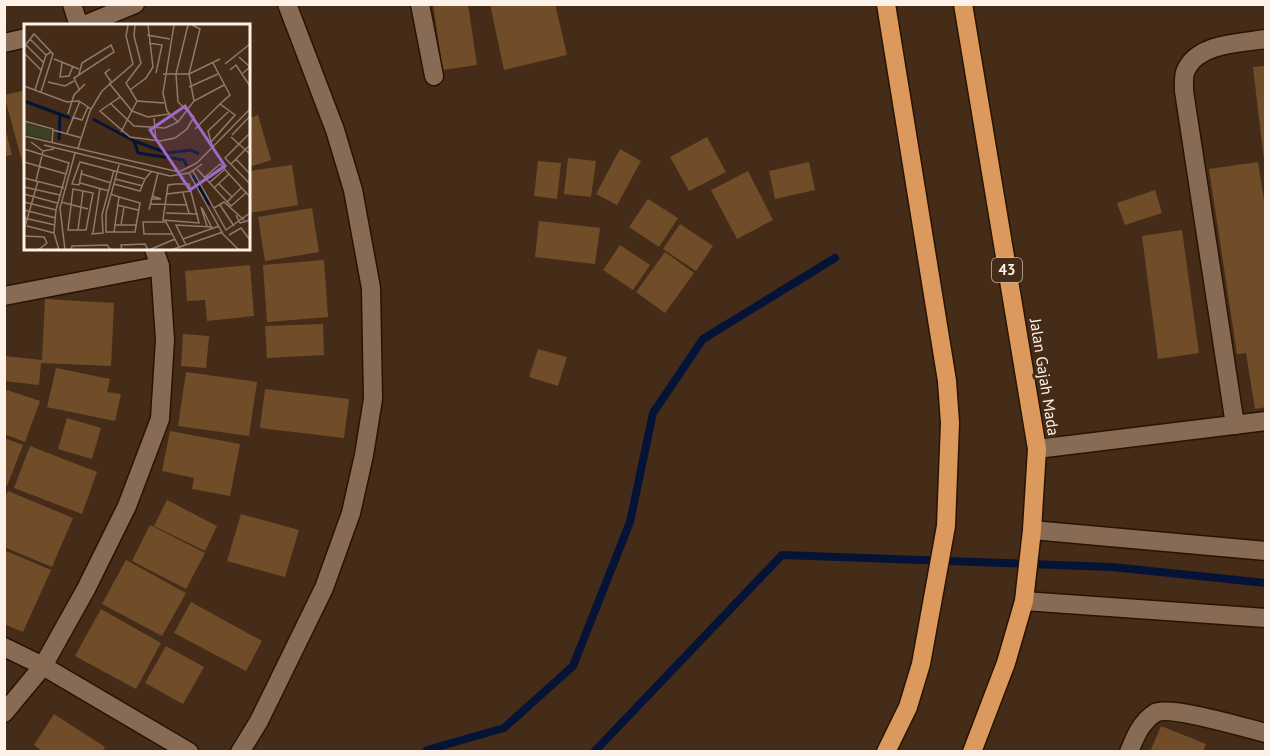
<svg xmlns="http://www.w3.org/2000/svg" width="1270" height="756" viewBox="0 0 1270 756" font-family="'PT Sans',sans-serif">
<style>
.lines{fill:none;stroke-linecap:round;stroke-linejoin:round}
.stream{stroke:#051436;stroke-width:8}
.building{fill:#704d28}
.street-casing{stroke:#2a1301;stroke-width:21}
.highway-casing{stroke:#2a1301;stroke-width:21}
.street{stroke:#876b55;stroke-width:18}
.highway{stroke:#db995e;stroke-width:18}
.labels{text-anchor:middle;stroke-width:6;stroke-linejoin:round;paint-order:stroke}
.shield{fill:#442c18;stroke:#c6b6a9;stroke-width:1.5}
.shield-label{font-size:15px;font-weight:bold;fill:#fef1e7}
.street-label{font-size:16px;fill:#fef1e7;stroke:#442c18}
.inset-river{fill:none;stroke:#051436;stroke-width:3}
.inset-road{fill:none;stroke:#8e7b6b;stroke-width:1.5}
.view{fill:#a267cb;fill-opacity:0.15;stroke:#a267cb;stroke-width:3}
.inset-edge{fill:none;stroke:#fef1e7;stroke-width:3}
</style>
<rect width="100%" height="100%" fill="#442c18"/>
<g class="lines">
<g class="stream">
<polyline points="426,752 427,750 504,728 573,666 630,522 653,413 703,339 835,258"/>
<polyline points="594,752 782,555 1112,567 1266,583"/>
</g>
</g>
<g class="building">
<polygon points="433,4 468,4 477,65 443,70"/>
<polygon points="490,4 555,4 567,55 504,70"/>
<polygon points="1266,66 1266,160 1264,160 1253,67"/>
<polygon points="26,90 26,164 23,165 4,95"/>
<polygon points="258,115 271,160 249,167 249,118"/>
<polygon points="4,123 12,155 4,156"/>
<polygon points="707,137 726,172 689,191 670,157"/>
<polygon points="620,149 641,161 617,205 596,194"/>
<polygon points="568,158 596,161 591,197 564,194"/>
<polygon points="538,161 561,163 557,199 534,196"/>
<polygon points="809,162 815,190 775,199 769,171"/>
<polygon points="1258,162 1266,214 1266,407 1255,409 1246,353 1237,354 1209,169"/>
<polygon points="292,165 298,205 249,213 249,171"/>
<polygon points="748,171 773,220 737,239 711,190"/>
<polygon points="1155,190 1162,213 1125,225 1117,203"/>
<polygon points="648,199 678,218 659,247 629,227"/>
<polygon points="312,208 319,252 265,261 258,217"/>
<polygon points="539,221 600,228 595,264 535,257"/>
<polygon points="680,224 713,246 696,271 663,249"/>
<polygon points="1182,230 1199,353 1158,359 1142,236"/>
<polygon points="620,245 650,265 633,290 603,270"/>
<polygon points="665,252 694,273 665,313 636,292"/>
<polygon points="324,260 328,317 267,322 263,265"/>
<polygon points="250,265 254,316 207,321 205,300 187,301 185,271"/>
<polygon points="45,299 114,303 111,366 41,363 39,385 4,381 4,356 42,360"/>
<polygon points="323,324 324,355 267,358 265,326"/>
<polygon points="183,334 209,336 206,368 181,366"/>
<polygon points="538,349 567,357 558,386 529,377"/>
<polygon points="56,368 110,379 107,392 121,394 115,421 47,407"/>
<polygon points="186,372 257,382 249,436 178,426"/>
<polygon points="4,389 40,401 25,442 4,434"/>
<polygon points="265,389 349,399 344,438 260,428"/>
<polygon points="67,418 101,428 92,459 58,449"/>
<polygon points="170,431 240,444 230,496 192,489 194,478 162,471"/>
<polygon points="4,438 23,445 7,486 4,485"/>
<polygon points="30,446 97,472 82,514 14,488"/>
<polygon points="8,491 73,518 52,567 4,547 4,498"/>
<polygon points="167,500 217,526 205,551 154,526"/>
<polygon points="241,514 299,530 285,577 227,561"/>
<polygon points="150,525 205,553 186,589 132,561"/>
<polygon points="4,550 51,570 23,632 4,624"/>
<polygon points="126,560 186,593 162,636 102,604"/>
<polygon points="191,602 262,641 246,671 174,633"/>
<polygon points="101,609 161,643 136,689 75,656"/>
<polygon points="166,646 204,667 183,704 145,683"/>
<polygon points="54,714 105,747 102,752 43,752 34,745"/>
<polygon points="1161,726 1206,744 1203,752 1150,752"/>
</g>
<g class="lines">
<g class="street-casing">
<g id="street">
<polyline points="72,4 79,26"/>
<polyline points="420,4 434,76"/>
<polyline points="82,26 135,4"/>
<polyline points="4,43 26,38"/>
<polyline points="4,296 160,266"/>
<path d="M 1235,425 L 1184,91 C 1184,84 1183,74 1187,68 C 1200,43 1241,43 1266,39"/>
<polyline points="1037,449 1266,421"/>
<polyline points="1032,530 1266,551"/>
<polyline points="1024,601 1266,618"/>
<polyline points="4,647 43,666 189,752"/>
<polyline points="4,713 43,666 86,589 127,506 160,419 165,340 160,266 154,249"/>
<polyline points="240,752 259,721 324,588 351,513 364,455 373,399 371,288 353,190 335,130 287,4"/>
<path d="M 1129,752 C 1135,737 1141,722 1155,713 C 1169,705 1246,728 1266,733"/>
</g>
</g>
<g class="highway-casing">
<g id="highway">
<polyline points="886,4 947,381 950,423 946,526 921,664 908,707 886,752"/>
<polyline points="963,4 1037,449 1032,530 1024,601 1006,663 972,752"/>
</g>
</g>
<use href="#street" class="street"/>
<use href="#highway" class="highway"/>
</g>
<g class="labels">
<rect class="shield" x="992" y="258" width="30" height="24" rx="4.5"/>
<g class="shield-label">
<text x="1007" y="275">43</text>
</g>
<g class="street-label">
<text transform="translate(1045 377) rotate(81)" y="6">Jalan Gajah Mada</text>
</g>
</g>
<g transform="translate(24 24)">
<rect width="226" height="226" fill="#442c18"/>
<path d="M 0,99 L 27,106 L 26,116 L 0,110 Z" fill="#3b4122"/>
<path class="inset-river" d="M 0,77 L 46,94M 69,95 L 110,117 L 143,129 L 167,126 L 175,130M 35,116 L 36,91M 110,117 L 114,129 L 160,136 L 163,142M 169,151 L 185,181"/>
<path class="inset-road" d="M 111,1 L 110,12 L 117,39 L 102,59 L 113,77 L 140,79M 150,1 L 139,69 L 143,87 L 154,98M 168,1 L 176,5 L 165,50 L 170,77M 123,11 L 146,15M 6,15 L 22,31M 125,19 L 138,21 L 132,49M 2,21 L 20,39M 0,23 L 10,10 L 29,30 L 17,68M 0,29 L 18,47M 215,33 L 226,43 L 219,49M 30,35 L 55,45M 38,39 L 36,53 L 45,52 L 49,42M 189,39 L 206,71 L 196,80 L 211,91 L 187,118 L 189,123M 201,40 L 226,20M 86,45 L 81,49 L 88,59M 206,46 L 212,41 L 226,62M 139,50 L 165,50 L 196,35M 24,58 L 41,62 L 50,57M 85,59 L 108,87 L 124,93 L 145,90M 0,62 L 43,78 L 55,77 L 67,85M 165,63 L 194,50M 55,65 L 50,54 L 90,28 L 87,21 L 58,39 L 55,50M 11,66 L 22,31 L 27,28M 106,66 L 122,54 L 129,43 L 124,1M 96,73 L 76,87 L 106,113 L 136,117 L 151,114 L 163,105 L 170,93 L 154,78 L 152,50 L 164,1M 86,79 L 110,102 L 141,104 L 154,98 L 170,77 L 200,61M 44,90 L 50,71 L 61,60M 48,93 L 58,96 L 64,83M 130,94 L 132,117M 0,97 L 29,105 L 28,119M 171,105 L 196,80M 29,106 L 58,114M 97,108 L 113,77M 43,109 L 56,77M 226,109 L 201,134 L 226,160M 208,111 L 226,92M 0,112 L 155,148 L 173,139 L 226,85M 207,113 L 226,130M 7,118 L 19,127 L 30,125M 187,118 L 184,107 L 204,88M 20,121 L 146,152 L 165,149 L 178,140M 54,124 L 66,87 L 78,67 L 109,40 L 102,12 L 104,1M 0,125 L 45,139 L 32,186 L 30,209 L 35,226M 212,135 L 226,150M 0,138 L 42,150M 207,140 L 226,121M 173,145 L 207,182 L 223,168M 58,146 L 55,161 L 48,160 L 56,138 L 121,155 L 127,148M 169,147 L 202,206 L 226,189M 165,149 L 199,210 L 215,226M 58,150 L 87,159M 0,154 L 40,164M 180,154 L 196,140 L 226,173M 91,155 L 119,162M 12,157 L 19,127M 56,159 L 85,167M 185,159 L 201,145M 90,160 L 116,167 L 121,155M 152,160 L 165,160 L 175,199 L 139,196 L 144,161 ZM 195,160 L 208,173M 0,163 L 36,171M 190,164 L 205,150M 49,165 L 69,169 L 62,206 L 44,206 ZM 159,169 L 165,189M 0,170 L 33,179M 87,170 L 95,173 L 90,208M 143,170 L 167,167M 95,173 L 116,179 L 111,208 L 82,208 L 82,189 L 95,141M 128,175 L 137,175 L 128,172M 0,178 L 32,186M 37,178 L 64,185M 203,178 L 218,163M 126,180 L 163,181M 93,181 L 114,186M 196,181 L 210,202M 177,183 L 183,202M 178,184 L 188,204M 190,184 L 200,178 L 220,196M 0,186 L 32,194M 125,186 L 134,149M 142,189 L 174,190M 212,191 L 216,199 L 226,196M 0,194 L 31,201M 90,201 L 112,201M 97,201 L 100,183M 3,202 L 30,209M 0,206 L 14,157M 54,206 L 59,167M 69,209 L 76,164M 67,210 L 79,209 L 78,191 L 90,146M 148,210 L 120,210 L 119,198 L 142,198 L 155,223M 205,211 L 217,204 L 226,216M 0,212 L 20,213 L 23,219 L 14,226M 159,215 L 195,202M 162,221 L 152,201 L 188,203M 41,226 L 36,184 L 51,129M 47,226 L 48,222 L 83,221 L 87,226M 98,226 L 97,221 L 121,220 L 124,226M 125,226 L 151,215M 147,226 L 199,208"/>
<path class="view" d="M 161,82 L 201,142 L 166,166 L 126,106 Z"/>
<rect width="226" height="226" class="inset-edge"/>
</g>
<rect width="1270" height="756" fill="none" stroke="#fef1e7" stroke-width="12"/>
</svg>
